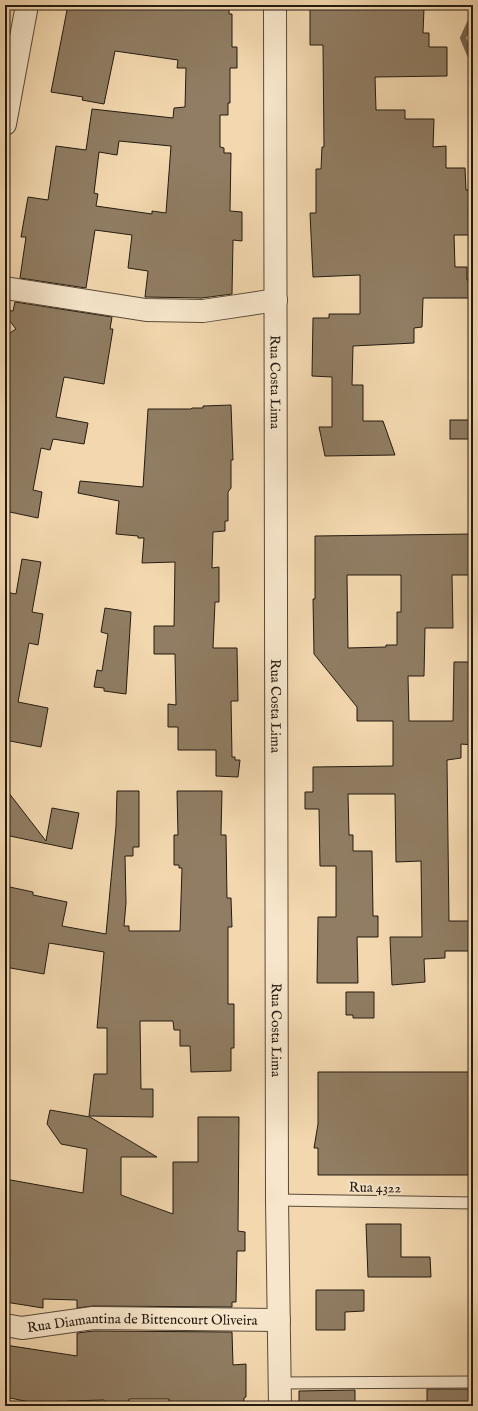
<svg xmlns="http://www.w3.org/2000/svg" width="478" height="1411" viewBox="0 0 478 1411" font-family="'IM FELL English',serif">
<style>
.lines{fill:none;stroke-linecap:round;stroke-linejoin:round}
.stream{stroke:#76664f;stroke-width:6}
.building{fill:#907d63;stroke:#241b11;fill-rule:evenodd}
.service-casing{stroke:#584a38;stroke-width:13}
.minor-casing{stroke:#584a38;stroke-width:24}
.service{stroke:#f7e6cb;stroke-width:11}
.minor{stroke:#f7e6cb;stroke-width:22}
.labels{text-anchor:middle;stroke-width:4;stroke-linejoin:round;paint-order:stroke}
.street-label{font-size:14px;fill:#241b11;stroke:#f7e6cb}
</style>
<rect width="100%" height="100%" fill="#f3d8af"/>
<filter id="stains"><feTurbulence type="fractalNoise" baseFrequency=".005" numOctaves="4"/><feColorMatrix values="0 0 0 0 .2 0 0 0 0 .09 0 0 0 0 .02 0 0 0 .5 -.17"/></filter>
<radialGradient id="worn" r=".72"><stop offset=".6" stop-color="#630" stop-opacity="0"/><stop offset="1" stop-color="#630" stop-opacity=".3"/></radialGradient>
<g class="lines">
<polyline class="stream" points="473,16 463,38 473,62"/>
</g>
<g class="building">
<path d="M 68,5 L 229,5 L 229,14 L 232,14 L 232,47 L 237,47 L 237,68 L 230,68 L 230,103 L 228,103 L 228,115 L 220,115 L 220,147 L 224,148 L 224,153 L 231,153 L 230,211 L 242,212 L 242,241 L 233,240 L 232,294 L 202,298 L 145,297 L 148,271 L 128,268 L 132,235 L 95,230 L 86,288 L 20,278 L 26,237 L 21,237 L 28,197 L 48,200 L 56,146 L 86,150 L 92,109 L 173,118 L 174,108 L 185,107 L 186,68 L 177,68 L 178,60 L 115,51 L 104,104 L 82,100 L 83,97 L 51,92 ZM 119,141 L 171,146 L 166,213 L 152,211 L 152,214 L 96,206 L 98,194 L 94,193 L 99,152 L 117,155 Z"/>
<polygon points="310,5 367,5 367,8 424,8 423,33 429,33 429,47 447,47 447,76 375,77 376,110 405,110 405,119 434,119 433,147 446,146 446,168 465,168 466,190 473,190 473,235 454,235 455,267 467,267 467,280 473,280 473,298 423,298 422,327 414,328 414,343 353,346 352,385 363,385 363,421 383,421 395,455 325,456 319,427 332,427 332,377 312,376 313,318 329,318 329,314 360,314 360,275 313,277 310,213 316,213 316,169 321,169 322,147 324,147 323,45 310,45"/>
<polygon points="15,302 112,317 110,329 113,329 104,384 64,377 56,417 88,423 84,444 53,439 50,450 41,448 33,490 42,492 38,518 5,511 5,336 16,329 5,315 5,310 13,311"/>
<polygon points="231,405 233,460 231,460 231,488 228,492 228,521 225,521 225,531 213,532 212,568 219,567 219,602 215,602 213,648 237,648 238,701 231,701 232,757 235,757 235,760 240,760 238,777 216,776 216,750 178,750 178,727 168,727 168,704 176,705 175,654 154,654 154,626 174,626 175,562 142,563 144,538 138,538 138,536 116,534 119,501 78,493 80,481 143,487 148,409 191,409 192,408 203,408 203,406"/>
<rect x="450" y="420" width="21" height="19"/>
<path d="M 473,534 L 473,575 L 452,575 L 453,628 L 425,628 L 424,676 L 408,676 L 409,721 L 453,721 L 454,662 L 473,662 L 473,745 L 461,744 L 461,758 L 447,760 L 449,921 L 470,921 L 470,951 L 445,951 L 445,958 L 424,959 L 425,982 L 392,985 L 390,937 L 422,937 L 421,861 L 396,862 L 395,794 L 348,794 L 349,835 L 353,835 L 353,851 L 372,851 L 373,916 L 378,916 L 378,937 L 357,937 L 358,983 L 317,983 L 318,917 L 336,917 L 336,866 L 320,866 L 319,809 L 305,809 L 305,792 L 313,792 L 313,767 L 393,766 L 393,721 L 357,721 L 357,707 L 314,654 L 313,599 L 315,599 L 315,536 ZM 347,575 L 401,575 L 401,612 L 397,612 L 397,645 L 386,645 L 386,647 L 348,648 Z"/>
<polygon points="22,559 41,562 32,612 43,614 38,645 29,643 18,702 48,708 41,747 5,740 8,725 5,724 5,592 16,594"/>
<polygon points="105,608 131,612 126,694 104,691 104,688 94,687 97,670 102,671 108,634 101,632"/>
<polygon points="5,788 46,841 52,808 79,813 72,849 5,835"/>
<polygon points="117,791 139,791 139,847 133,847 133,856 125,856 126,903 124,926 129,926 129,931 180,931 182,868 179,868 179,865 174,865 174,835 178,835 177,791 222,791 221,835 226,835 227,898 231,898 232,927 228,927 228,1004 234,1004 234,1048 231,1048 231,1071 191,1072 190,1046 180,1046 180,1030 174,1030 173,1021 140,1021 141,1089 153,1089 153,1117 89,1116 94,1074 107,1074 107,1028 97,1028 104,952 49,943 44,974 5,967 5,886 33,892 33,895 67,902 62,926 106,934 116,826"/>
<polygon points="346,992 374,992 374,1018 353,1018 353,1015 346,1015"/>
<polygon points="318,1072 473,1072 473,1175 318,1175 318,1148 314,1148 318,1124"/>
<polygon points="50,1110 90,1117 157,1157 121,1157 121,1195 173,1214 173,1162 198,1162 198,1117 239,1117 238,1231 245,1232 245,1251 237,1251 236,1302 232,1302 232,1307 93,1306 77,1308 77,1300 43,1299 43,1308 5,1302 5,1179 83,1193 87,1149 61,1144 47,1124"/>
<polygon points="366,1224 401,1224 401,1257 430,1257 431,1277 368,1277"/>
<polygon points="316,1290 364,1290 364,1311 345,1312 345,1330 316,1330"/>
<polygon points="94,1331 232,1332 233,1365 246,1364 246,1397 244,1398 244,1406 169,1406 169,1399 129,1399 129,1406 104,1406 104,1400 67,1401 66,1406 49,1406 5,1397 5,1345 77,1356 77,1333"/>
<rect x="427" y="1389" width="43" height="17"/>
<polygon points="355,1390 355,1406 299,1406 299,1391"/>
</g>
<g class="lines">
<g class="service-casing">
<g id="service">
<polyline points="277,1200 473,1203"/>
<polyline points="280,1383 473,1382"/>
</g>
</g>
<g class="minor-casing">
<g id="minor">
<path id="s1" d="M 275,5 L 277,1200 L 280,1406"/>
<polyline points="5,124 27,5"/>
<polyline points="5,288 146,310 203,311 276,300"/>
<path id="s2" d="M 5,1325 L 22,1328 L 93,1318 L 279,1320"/>
</g>
</g>
<use href="#service" class="service"/>
<use href="#minor" class="minor"/>
</g>
<g class="labels">
<g class="street-label">
<text dy="5" stroke="none"><textPath href="#s1" startOffset="377">Rua Costa Lima</textPath></text>
<text dy="5" stroke="none"><textPath href="#s1" startOffset="701">Rua Costa Lima</textPath></text>
<text dy="5" stroke="none"><textPath href="#s1" startOffset="1025">Rua Costa Lima</textPath></text>
<text transform="translate(375 1187) rotate(1)" y="5">Rua 4322</text>
<text dy="5" stroke="none"><textPath href="#s2" startOffset="138">Rua Diamantina de Bittencourt Oliveira</textPath></text>
</g>
</g>
<rect width="478" height="1411" fill="none" stroke="#f3d8af" stroke-width="20"/>
<rect x="6" y="6" width="466" height="1399" fill="none" stroke="#241b11" stroke-width="2"/>
<rect x="10" y="10" width="458" height="1391" fill="none" stroke="#241b11"/>
<rect width="100%" height="100%" filter="url(#stains)"/>
<rect width="100%" height="100%" fill="url(#worn)"/>
</svg>
